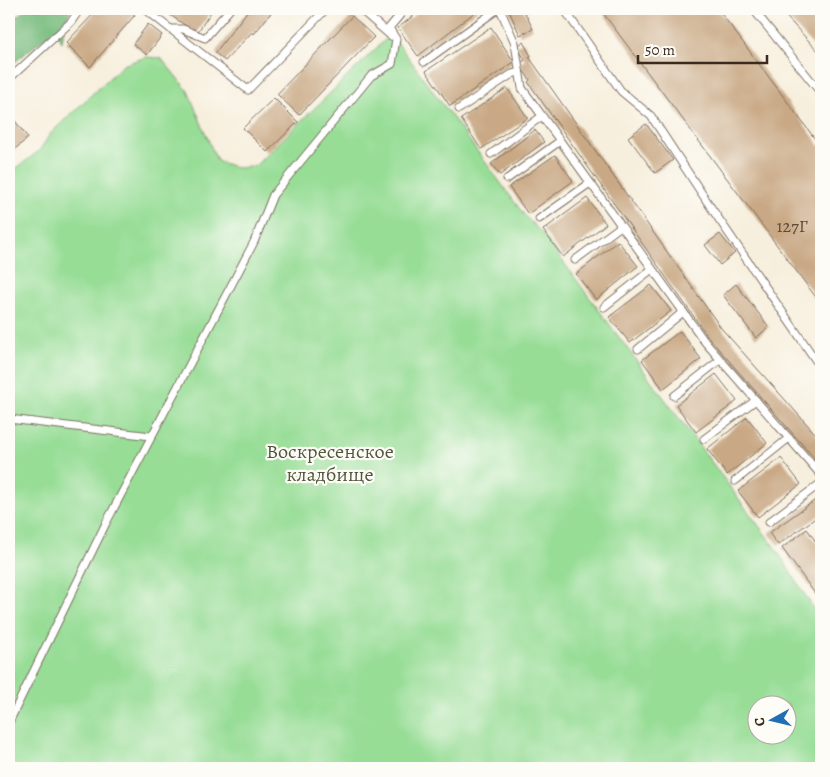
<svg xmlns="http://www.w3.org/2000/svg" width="830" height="777" viewBox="0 0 830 777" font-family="Alegreya,serif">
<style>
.green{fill:#97dd96;stroke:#69845a;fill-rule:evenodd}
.forest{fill:#79bc7f;stroke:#5a734e}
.building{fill:#c9a985}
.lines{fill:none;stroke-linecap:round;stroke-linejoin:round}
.lane-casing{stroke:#7d6f61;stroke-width:9}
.path{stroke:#7d6f61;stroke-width:3;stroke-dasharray:4 4;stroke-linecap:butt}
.lane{stroke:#fff;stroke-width:7}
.labels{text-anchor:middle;stroke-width:4.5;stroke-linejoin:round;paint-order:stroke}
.number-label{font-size:18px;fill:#5e4a38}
.park-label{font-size:20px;fill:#52573c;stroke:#fdfcf7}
</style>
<rect width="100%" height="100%" fill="#fdfcf7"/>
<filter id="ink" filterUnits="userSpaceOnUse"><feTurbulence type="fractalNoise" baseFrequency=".02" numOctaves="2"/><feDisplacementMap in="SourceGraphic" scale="10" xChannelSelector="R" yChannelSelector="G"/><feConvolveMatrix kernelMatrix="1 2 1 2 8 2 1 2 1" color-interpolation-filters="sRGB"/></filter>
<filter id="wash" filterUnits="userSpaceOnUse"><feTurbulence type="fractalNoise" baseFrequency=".0096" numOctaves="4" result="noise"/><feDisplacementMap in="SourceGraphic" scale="20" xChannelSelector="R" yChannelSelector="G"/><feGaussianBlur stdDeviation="1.12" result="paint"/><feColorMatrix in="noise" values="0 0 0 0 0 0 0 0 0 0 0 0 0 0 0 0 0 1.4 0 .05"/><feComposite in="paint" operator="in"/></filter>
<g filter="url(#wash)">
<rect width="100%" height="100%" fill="#f7efdd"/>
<path class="green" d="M 391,34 L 525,216 L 541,232 L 776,549 L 821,620 L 821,768 L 9,768 L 9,174 L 39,151 L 51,133 L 123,65 L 146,57 L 161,58 L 188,91 L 217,161 L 238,168 L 255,166 ZM 758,704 L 788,704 L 788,734 L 758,734 Z"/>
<polygon class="forest" points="27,9 71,9 65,21 62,42 54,30 9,67 9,22"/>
<g id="blocks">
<g class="building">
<polygon points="98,9 128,9 135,15 90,67 66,43"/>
<polygon points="161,9 213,9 197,33"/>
<polygon points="249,9 274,9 254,34 252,32 225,61 215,53"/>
<polygon points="422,9 479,9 418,56 398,28"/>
<polygon points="508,9 523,9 533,29 520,35"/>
<polygon points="600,9 718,9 821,147 821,304"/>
<polygon points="779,9 821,9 821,54"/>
<polygon points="352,16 374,37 299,115 277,94"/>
<polygon points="148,24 162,35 147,55 133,44"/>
<polygon points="491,27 514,62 450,106 426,71"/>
<polygon points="523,42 531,56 529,57 721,328 821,440 821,466 709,338 528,82 530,80 519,64 525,60 517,46"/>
<polygon points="507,88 528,118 481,149 461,119"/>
<polygon points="274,98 298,122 267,152 243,128"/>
<polygon points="9,113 28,138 9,154"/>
<polygon points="646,124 673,160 655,173 628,137"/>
<polygon points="535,130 544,142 500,175 491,164"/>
<polygon points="555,155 573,181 528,214 509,187"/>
<polygon points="587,198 606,224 563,257 543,230"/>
<polygon points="720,234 735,253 720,265 705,245"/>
<polygon points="618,241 638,266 596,300 576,274"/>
<polygon points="736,284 769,327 756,338 723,295"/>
<polygon points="651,285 671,311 630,343 609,317"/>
<polygon points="680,331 701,359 663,389 642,360"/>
<polygon points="716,374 737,401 696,432 676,405"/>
<polygon points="747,417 767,443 727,475 707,449"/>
<polygon points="781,458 801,484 758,517 738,491"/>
<polygon points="821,496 821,514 778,545 769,533"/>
<polygon points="807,529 821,549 821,602 782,548"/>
</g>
</g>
</g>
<g filter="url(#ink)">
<use href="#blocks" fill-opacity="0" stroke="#7d6f61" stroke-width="1"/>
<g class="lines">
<g class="lane-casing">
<g id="lane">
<polyline points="145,9 248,90 326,9"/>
<polyline points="360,9 391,36"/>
<polyline points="500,9 515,43 522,88 705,342 821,475"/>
<polyline points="564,9 621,91 651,116 712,209 821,368"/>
<polyline points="753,9 821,93"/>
<polyline points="171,29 183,29 205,38 230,9"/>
<polyline points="424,62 498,9"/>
<polyline points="9,79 71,22 80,9"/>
<polyline points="459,109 512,74 519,72"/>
<polyline points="491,154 542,116"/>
<polyline points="507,179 560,141"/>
<polyline points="539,219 590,183"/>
<polyline points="575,260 621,226"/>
<polyline points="604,307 652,269"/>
<polyline points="638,349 683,312"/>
<polyline points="674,396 720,360"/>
<polyline points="9,419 151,436"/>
<polyline points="704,439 756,400"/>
<polyline points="735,481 789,438"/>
<polyline points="769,522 821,483"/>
<polyline points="9,722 106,523 254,242 273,195 371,76 392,64 396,39 389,28 405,9"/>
</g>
</g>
<polyline class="path" points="263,768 264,761"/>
<use href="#lane" class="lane"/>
</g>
</g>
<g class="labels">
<g class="number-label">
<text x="792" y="232">127Г</text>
</g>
<g class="park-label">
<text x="330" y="458">Воскресенское<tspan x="330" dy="23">кладбище</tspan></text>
</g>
</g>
<rect width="830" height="777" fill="none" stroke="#fdfcf7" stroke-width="30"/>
<g transform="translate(772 720) rotate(262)"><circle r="24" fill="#fdfcf7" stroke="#afa8a0"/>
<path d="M0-4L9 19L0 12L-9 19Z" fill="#1f6fb2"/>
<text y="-8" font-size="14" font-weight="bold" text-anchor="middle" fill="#3b2a1e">С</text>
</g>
<path d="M638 55v8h129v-8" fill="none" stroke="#3b2a1e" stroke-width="2.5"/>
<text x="645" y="55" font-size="15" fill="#3b2a1e" stroke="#fdfcf7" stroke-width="4" paint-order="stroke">50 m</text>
</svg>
